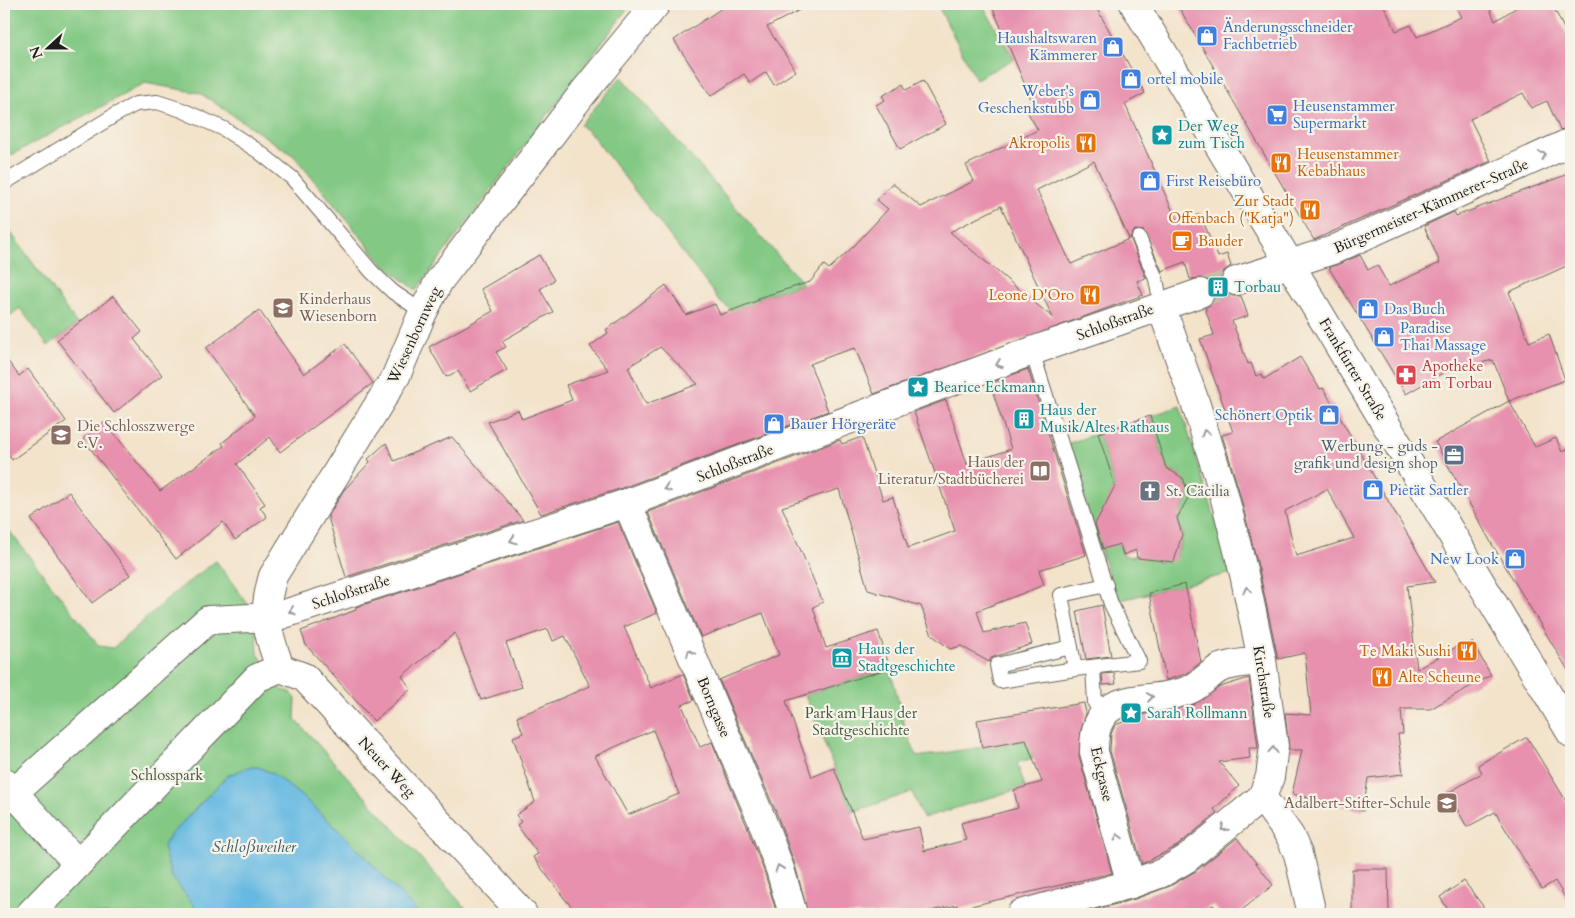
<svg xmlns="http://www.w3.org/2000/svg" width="1575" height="918" viewBox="0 0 1575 918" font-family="Cardo,serif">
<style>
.green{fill:#83c984;stroke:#507250}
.water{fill:#66b9e2;stroke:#416a7f}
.building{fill:#e791ae;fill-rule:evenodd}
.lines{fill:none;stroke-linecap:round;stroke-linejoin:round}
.street-tunnel{stroke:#c8bba8;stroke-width:28;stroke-dasharray:28 14;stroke-linecap:butt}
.lane-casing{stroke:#676259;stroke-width:16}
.street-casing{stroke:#676259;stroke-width:30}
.secondary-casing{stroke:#676259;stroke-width:30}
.lane{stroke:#fff;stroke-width:14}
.street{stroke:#fff;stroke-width:28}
.secondary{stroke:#fff;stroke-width:28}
.oneway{stroke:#999}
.labels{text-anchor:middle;stroke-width:4.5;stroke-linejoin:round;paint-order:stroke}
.shop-label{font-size:15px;fill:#366cbe;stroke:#f7f3e8;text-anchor:start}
.culture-label{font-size:15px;fill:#0d838f;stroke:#f7f3e8;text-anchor:start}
.food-label{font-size:15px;fill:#c56008;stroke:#f7f3e8;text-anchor:end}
.street-label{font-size:15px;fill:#1c1c1c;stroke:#f7f3e8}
.education-label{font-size:15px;fill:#785e54;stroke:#f7f3e8;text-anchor:start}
.health-label{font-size:15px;fill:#be3a42;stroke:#f7f3e8;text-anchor:start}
.service-label{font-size:15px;fill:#4e5e75;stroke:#f7f3e8;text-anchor:end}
.worship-label{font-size:15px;fill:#5b616d;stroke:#f7f3e8;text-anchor:start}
.park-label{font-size:15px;fill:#405940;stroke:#f7f3e8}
.water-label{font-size:16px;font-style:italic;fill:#3a5b6b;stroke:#f7f3e8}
</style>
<rect width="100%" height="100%" fill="#f7f3e8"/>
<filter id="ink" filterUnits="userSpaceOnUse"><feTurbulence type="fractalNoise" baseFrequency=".02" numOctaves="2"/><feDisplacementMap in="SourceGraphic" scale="10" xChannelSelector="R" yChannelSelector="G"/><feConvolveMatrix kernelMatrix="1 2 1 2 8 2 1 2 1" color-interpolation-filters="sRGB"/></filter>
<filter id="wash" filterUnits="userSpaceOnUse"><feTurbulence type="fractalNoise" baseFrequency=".0096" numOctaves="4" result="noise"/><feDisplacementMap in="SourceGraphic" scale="20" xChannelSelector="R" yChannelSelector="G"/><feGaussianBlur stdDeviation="1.12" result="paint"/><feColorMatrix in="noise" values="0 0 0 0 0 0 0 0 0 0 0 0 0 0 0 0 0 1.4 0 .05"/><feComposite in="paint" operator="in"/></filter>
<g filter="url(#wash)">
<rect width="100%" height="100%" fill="#f3e3cb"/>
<g class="green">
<polygon points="4,4 631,4 416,290 383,264 294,156 200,93 145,83 4,159"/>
<polygon points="937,4 982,4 1014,59 976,79"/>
<polygon points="621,77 803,284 758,298 764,315 743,320 719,300 592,135 580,125"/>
<polygon points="4,223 77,324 48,346 20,308 4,320"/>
<polygon points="1180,406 1232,573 1117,601 1067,444 1098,433 1115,486 1106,503 1123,555 1132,557 1141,551 1158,562 1176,556 1183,536 1177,518 1181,517 1180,513 1189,496 1183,478 1166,468 1150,416"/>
<polygon points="4,524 99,646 113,648 179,589 216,561 256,615 258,654 282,690 291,692 296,699 295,719 471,914 4,914"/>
<polygon points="890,668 905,727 917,757 1028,740 1033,758 1017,763 1025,787 923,818 912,792 852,812 805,695"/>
</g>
<polygon class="water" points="248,767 258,767 272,773 310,803 358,849 419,914 201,914 171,876 163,847 171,834 227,776"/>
<g id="blocks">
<g class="building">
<polygon points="728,4 811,4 767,27 796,71 774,85 766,72 750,83 744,74 711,96 674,40"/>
<path d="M 991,4 L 1094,4 L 1145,93 L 1125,104 L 1178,223 L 1200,214 L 1218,257 L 1227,254 L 1231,266 L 1224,271 L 1221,278 L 1221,285 L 1226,293 L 1233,296 L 1241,296 L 1248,316 L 1232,321 L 1248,364 L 1251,363 L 1256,376 L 1262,374 L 1264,379 L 1300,357 L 1320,389 L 1323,388 L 1435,582 L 1407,586 L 1417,669 L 1458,646 L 1459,649 L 1472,642 L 1491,675 L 1430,709 L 1401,709 L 1403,734 L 1398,734 L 1403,774 L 1368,778 L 1363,811 L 1292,794 L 1302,750 L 1289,750 L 1285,713 L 1311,715 L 1305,653 L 1278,659 L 1259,570 L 1238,487 L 1222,435 L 1233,432 L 1200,339 L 1214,335 L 1205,308 L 1212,303 L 1215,295 L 1215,288 L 1211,282 L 1203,278 L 1190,279 L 1185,262 L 1162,271 L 1144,231 L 1135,230 L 1130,237 L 1146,278 L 1137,281 L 1143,295 L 874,394 L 855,348 L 836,354 L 810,364 L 828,411 L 622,488 L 541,514 L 488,422 L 518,410 L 522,419 L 572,400 L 566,385 L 608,370 L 590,346 L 608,333 L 606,330 L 666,285 L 686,315 L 715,304 L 720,315 L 759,300 L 758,298 L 810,282 L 824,265 L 829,269 L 855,245 L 888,209 L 877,200 L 892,183 L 921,207 L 974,181 L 966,165 L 1038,130 L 1025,108 L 1033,104 ZM 1094,161 L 1129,239 L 1071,264 L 1037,190 ZM 1001,206 L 1053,318 L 950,232 ZM 660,347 L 698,384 L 646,404 L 628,367 ZM 1327,489 L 1354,538 L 1296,556 L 1285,511 Z"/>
<polygon points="1177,4 1383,4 1396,31 1411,25 1417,37 1461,17 1455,4 1488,4 1495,21 1522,4 1552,4 1571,43 1571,127 1560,130 1547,101 1531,108 1523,93 1470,119 1491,161 1314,240"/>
<polygon points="923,81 946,124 900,149 876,105 885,100 882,96 903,84 906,90"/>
<polygon points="1571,173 1571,264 1509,292 1529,342 1549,334 1565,380 1509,401 1493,360 1467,366 1455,366 1406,394 1329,268 1360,255 1368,270 1377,265 1389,286 1440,263 1424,226 1454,212 1456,216"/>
<polygon points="539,255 554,280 540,289 553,312 502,341 506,347 496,352 507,370 470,391 458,371 446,377 429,347 493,311 481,289"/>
<polygon points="113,296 142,332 134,339 162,375 114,413 57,340"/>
<polygon points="259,310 304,374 345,344 373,383 280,452 270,437 237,464 265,504 260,507 267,517 235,540 223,522 176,559 83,439 105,422 160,491 224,446 222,443 255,416 206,348"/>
<polygon points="4,356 19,376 28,369 66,421 12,460 4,448"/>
<polygon points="1028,369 1086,555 1039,570 1044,585 977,611 984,633 1025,623 1032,644 991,658 989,662 961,646 950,649 932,635 921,606 868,590 839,489 782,507 823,602 813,607 826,648 878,631 890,668 786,701 812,777 834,768 863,839 919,827 924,851 966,840 961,823 1018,808 1014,790 1042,782 1026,740 982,748 977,720 1084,703 1086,714 1081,729 1079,756 1112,873 958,909 957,905 917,914 808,914 795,865 776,812 719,680 779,655 763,613 701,637 648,512 840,440 842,444 862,437 883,500 893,497 908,548 955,531 914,412 946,400 967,464 1011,449 990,383"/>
<polygon points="1509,401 1535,447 1556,438 1562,452 1571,448 1571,675 1493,546 1435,442"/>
<polygon points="1150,416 1166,468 1183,478 1189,496 1177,518 1182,534 1174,562 1137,558 1136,550 1123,555 1120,544 1103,549 1095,524 1115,486 1098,433"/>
<polygon points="452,437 523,520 346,577 328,517 343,491 370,462 368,459 386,443 394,461"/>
<polygon points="69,492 130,575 92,603 31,519"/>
<path d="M 618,522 L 657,613 L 624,627 L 651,688 L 683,674 L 694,700 L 682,705 L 700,747 L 712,742 L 746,824 L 765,874 L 777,914 L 578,914 L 564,898 L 533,857 L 538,854 L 517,825 L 521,822 L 516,815 L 535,802 L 513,737 L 523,733 L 517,717 L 590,686 L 565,636 L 553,641 L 548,629 L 506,643 L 522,687 L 481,700 L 455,633 L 402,676 L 411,689 L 374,721 L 306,645 L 301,631 L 356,610 L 356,607 ZM 653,730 L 679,794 L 628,815 L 595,756 Z"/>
<polygon points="1185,584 1201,662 1186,674 1166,680 1149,593"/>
<polygon points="1102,605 1111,656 1086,659 1077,611"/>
<polygon points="1114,673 1116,684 1103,685 1102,674"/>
<polygon points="1249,678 1258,748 1249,748 1250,758 1219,762 1239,786 1214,809 1217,813 1177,846 1142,864 1110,751 1111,734 1115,725 1145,714 1193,705 1220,687"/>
<polygon points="1527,737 1571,809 1571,907 1555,881 1542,889 1495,812 1467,827 1448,793 1482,773 1478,765"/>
<polygon points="1237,838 1273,885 1237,914 1221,914 1213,905 1196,914 1079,914 1135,899 1170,886 1196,871"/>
<polygon points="1352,869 1388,869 1389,914 1352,914"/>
<polygon points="1464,881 1489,914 1451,914 1440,897"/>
</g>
</g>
</g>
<g filter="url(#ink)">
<use href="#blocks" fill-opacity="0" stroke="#676259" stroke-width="1"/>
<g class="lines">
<polyline class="street-tunnel" points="1200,293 1236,281"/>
<g class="lane-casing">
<g id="lane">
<polyline points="4,183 115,115 136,104 157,102 182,110 224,129 258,151 292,178 372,272 393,292 423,312"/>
<polyline points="1139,238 1156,279 1161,306"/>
<polyline points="1032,351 1111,604 1139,661 1075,669"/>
<polyline points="1071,647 997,665 1000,681 1075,669 1061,595 1106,585"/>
<polyline points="1093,667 1095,703 1103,716"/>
</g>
</g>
<g class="street-casing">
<g id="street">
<polyline points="1236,281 1333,250 1571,142"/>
<polyline points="627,503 761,818 780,869 793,914"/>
<path d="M 280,668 C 267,629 261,617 273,576 L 396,376 L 423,312 L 439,281 L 583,93 L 656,4"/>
<polyline points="280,668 304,677 523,914"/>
<polyline points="4,782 78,864"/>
<polyline points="1262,797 1290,836 1298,854 1312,914"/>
<polyline points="4,801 208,620 275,617 627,503 1032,351 1200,293"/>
<path d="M 1131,884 L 1094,752 C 1093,684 1146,707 1189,690 C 1201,685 1209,674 1220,668 C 1232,663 1249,663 1262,660"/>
<polyline points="30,914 257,678 280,668"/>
<polyline points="1021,914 1131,884 1162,873 1186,859 1262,797 1270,777 1274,746 1262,660 1244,574 1223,491 1195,402 1161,306"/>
</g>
</g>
<g class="secondary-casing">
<polyline id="secondary" points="1134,4 1571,733"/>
</g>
<use href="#lane" class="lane"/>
<use href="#street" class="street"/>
<use href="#secondary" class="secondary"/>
</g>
<defs><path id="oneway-chevron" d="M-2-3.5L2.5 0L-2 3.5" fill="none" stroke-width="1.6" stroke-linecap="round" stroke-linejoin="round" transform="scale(1.25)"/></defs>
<g class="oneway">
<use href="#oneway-chevron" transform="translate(1543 155) rotate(-24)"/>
<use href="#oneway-chevron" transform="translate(999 364) rotate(160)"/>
<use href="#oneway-chevron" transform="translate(1205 433) rotate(-107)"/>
<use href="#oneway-chevron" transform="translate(667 488) rotate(159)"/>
<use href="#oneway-chevron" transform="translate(513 540) rotate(162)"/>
<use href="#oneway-chevron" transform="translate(1247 590) rotate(-102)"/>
<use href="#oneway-chevron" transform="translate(292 611) rotate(162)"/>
<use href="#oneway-chevron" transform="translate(690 653) rotate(-113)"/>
<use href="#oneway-chevron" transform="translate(1150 697) rotate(-8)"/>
<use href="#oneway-chevron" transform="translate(1273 750) rotate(-86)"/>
<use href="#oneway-chevron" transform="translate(1224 828) rotate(141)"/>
<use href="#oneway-chevron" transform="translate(1118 837) rotate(-106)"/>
<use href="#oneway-chevron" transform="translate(779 868) rotate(-109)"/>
</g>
</g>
<defs>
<g id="shop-square" transform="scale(1.125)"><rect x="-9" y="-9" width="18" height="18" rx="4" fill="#3f7fe0" stroke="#f7f3e8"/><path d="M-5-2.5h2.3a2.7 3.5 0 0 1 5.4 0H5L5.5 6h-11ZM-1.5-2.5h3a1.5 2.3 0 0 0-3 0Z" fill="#fff"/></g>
<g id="supermarket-square" transform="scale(1.125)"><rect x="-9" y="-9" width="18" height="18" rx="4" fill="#3f7fe0" stroke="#f7f3e8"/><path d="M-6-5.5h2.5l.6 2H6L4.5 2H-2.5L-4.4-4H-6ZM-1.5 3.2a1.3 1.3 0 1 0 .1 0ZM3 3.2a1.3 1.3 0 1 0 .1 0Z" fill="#fff"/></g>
<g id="sight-square" transform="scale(1.125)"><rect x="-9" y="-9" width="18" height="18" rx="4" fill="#0f9aa8" stroke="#f7f3e8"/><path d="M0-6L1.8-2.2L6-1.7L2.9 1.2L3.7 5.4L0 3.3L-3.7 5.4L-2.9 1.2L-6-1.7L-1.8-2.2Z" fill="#fff"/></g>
<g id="restaurant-square" transform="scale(1.125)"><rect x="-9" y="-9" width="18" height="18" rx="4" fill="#e8710a" stroke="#f7f3e8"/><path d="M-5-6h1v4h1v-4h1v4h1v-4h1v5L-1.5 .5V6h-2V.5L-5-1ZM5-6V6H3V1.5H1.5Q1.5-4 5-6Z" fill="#fff"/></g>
<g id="cafe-square" transform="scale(1.125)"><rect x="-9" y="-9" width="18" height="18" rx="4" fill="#e8710a" stroke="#f7f3e8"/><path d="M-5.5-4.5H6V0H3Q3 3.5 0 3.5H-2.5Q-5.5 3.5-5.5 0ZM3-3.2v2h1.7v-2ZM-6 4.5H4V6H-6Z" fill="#fff"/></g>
<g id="building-square" transform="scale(1.125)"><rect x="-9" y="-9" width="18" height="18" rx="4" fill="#0f9aa8" stroke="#f7f3e8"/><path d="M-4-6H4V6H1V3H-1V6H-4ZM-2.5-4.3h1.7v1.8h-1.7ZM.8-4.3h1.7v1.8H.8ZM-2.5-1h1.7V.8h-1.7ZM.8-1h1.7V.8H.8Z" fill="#fff"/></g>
<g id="school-square" transform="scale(1.125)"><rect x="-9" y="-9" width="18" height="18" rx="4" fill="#8d6e63" stroke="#f7f3e8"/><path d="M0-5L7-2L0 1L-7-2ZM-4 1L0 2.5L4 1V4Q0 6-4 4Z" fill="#fff"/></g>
<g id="pharmacy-square" transform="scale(1.125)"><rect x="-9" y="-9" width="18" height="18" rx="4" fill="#e0444e" stroke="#f7f3e8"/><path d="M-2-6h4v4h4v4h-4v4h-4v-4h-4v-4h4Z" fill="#fff"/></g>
<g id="office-square" transform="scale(1.125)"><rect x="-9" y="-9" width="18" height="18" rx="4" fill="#5c6f8a" stroke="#f7f3e8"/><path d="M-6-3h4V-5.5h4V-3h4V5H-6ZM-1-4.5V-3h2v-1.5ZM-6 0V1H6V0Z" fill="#fff"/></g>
<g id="library-square" transform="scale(1.125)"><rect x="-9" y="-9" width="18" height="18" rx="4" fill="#8d6e63" stroke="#f7f3e8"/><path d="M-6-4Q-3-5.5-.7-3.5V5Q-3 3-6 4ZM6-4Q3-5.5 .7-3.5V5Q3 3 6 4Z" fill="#fff"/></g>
<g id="church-square" transform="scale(1.125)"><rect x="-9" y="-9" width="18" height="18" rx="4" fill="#6b7280" stroke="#f7f3e8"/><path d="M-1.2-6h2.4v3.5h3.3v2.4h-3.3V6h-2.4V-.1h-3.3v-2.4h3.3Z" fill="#fff"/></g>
<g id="museum-square" transform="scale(1.125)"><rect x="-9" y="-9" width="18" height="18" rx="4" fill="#0f9aa8" stroke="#f7f3e8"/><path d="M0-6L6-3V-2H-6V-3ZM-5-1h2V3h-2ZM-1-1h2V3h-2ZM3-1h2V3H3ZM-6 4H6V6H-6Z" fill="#fff"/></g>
</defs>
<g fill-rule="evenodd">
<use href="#shop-square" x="1207" y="36"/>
<use href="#shop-square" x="1113" y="47"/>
<use href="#shop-square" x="1131" y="79"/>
<use href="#shop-square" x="1090" y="100"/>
<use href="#supermarket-square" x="1277" y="115"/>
<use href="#sight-square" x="1162" y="135"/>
<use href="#restaurant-square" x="1086" y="143"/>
<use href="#restaurant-square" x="1281" y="163"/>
<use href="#shop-square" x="1150" y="181"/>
<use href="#restaurant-square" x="1310" y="210"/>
<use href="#cafe-square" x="1182" y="241"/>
<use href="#building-square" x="1218" y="287"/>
<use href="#restaurant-square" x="1090" y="295"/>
<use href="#school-square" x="283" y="308"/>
<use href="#shop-square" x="1368" y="309"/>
<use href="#shop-square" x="1384" y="337"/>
<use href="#pharmacy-square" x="1406" y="375"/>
<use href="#sight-square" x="918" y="387"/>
<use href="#shop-square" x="1329" y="415"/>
<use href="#building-square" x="1024" y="419"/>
<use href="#shop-square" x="774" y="424"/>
<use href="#school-square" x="61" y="435"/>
<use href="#office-square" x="1454" y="455"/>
<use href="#library-square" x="1040" y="471"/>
<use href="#shop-square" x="1373" y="490"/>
<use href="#church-square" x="1150" y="491"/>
<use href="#shop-square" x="1515" y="559"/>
<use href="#restaurant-square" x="1467" y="651"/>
<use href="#museum-square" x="842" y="658"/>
<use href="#restaurant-square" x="1382" y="677"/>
<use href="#sight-square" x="1131" y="713"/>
<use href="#school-square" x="1447" y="803"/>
</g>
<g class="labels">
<g class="shop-label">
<text x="1223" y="32">Änderungsschneider<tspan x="1223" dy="17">Fachbetrieb</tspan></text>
<text x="1097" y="43" text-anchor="end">Haushaltswaren<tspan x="1097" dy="17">Kämmerer</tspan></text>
<text x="1147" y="84">ortel mobile</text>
<text x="1074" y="96" text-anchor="end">Weber's<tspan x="1074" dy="17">Geschenkstubb</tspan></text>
<text x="1293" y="111">Heusenstammer<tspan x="1293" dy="17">Supermarkt</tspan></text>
<text x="1166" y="186">First Reisebüro</text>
<text x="1384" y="314">Das Buch</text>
<text x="1400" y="333">Paradise<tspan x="1400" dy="17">Thai Massage</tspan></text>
<text x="1313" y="420" text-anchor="end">Schönert Optik</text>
<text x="790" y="429">Bauer Hörgeräte</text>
<text x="1389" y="495">Pietät Sattler</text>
<text x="1499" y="564" text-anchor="end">New Look</text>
</g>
<g class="culture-label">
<text x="1178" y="131">Der Weg<tspan x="1178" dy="17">zum Tisch</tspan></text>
<text x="1234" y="292">Torbau</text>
<text x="934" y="392">Bearice Eckmann</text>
<text x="1040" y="415">Haus der<tspan x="1040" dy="17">Musik/Altes Rathaus</tspan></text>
<text x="858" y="654">Haus der<tspan x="858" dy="17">Stadtgeschichte</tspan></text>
<text x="1147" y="718">Sarah Rollmann</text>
</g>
<g class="food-label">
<text x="1070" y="148">Akropolis</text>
<text x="1297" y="159" text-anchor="start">Heusenstammer<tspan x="1297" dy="17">Kebabhaus</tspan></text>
<text x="1294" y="206">Zur Stadt<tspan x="1294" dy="17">Offenbach ("Katja")</tspan></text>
<text x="1198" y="246" text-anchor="start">Bauder</text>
<text x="1074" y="300">Leone D'Oro</text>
<text x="1451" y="656">Te Maki Sushi</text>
<text x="1398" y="682" text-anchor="start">Alte Scheune</text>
</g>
<g class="street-label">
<text transform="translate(1431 206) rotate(-24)" y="5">Bürgermeister-Kämmerer-Straße</text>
<text transform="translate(1115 322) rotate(-20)" y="5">Schloßstraße</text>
<text transform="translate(414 335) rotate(-65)" y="5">Wiesenbornweg</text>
<text transform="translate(1353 369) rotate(59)" y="5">Frankfurter Straße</text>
<text transform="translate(735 463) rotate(-21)" y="5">Schloßstraße</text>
<text transform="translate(351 592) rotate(-18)" y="5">Schloßstraße</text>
<text transform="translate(1264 682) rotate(81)" y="5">Kirchstraße</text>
<text transform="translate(714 707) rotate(67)" y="5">Borngasse</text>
<text transform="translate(387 767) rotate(47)" y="5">Neuer Weg</text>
<text transform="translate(1102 774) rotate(77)" y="5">Eckgasse</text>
</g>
<g class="education-label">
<text x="299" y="304">Kinderhaus<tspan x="299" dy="17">Wiesenborn</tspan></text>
<text x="77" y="431">Die Schlosszwerge<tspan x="77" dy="17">e.V.</tspan></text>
<text x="1024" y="467" text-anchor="end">Haus der<tspan x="1024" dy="17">Literatur/Stadtbücherei</tspan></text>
<text x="1431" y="808" text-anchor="end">Adalbert-Stifter-Schule</text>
</g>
<g class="health-label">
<text x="1422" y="371">Apotheke<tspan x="1422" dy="17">am Torbau</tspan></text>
</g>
<g class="service-label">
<text x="1438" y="451">Werbung - guds -<tspan x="1438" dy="17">grafik und design shop</tspan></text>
</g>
<g class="worship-label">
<text x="1166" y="496">St. Cäcilia</text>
</g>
<g class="park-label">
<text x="861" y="718">Park am Haus der<tspan x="861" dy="17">Stadtgeschichte</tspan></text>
<text x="167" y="780">Schlosspark</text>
</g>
<g class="water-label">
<text x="254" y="852">Schloßweiher</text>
</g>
</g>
<rect width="1575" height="918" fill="none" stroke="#f7f3e8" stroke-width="20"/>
<g transform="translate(48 48) rotate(249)" stroke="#f7f3e8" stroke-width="4" paint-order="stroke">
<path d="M0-4L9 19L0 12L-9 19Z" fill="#1c1c1c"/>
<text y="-8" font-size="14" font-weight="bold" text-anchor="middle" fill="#1c1c1c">N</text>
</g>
</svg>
